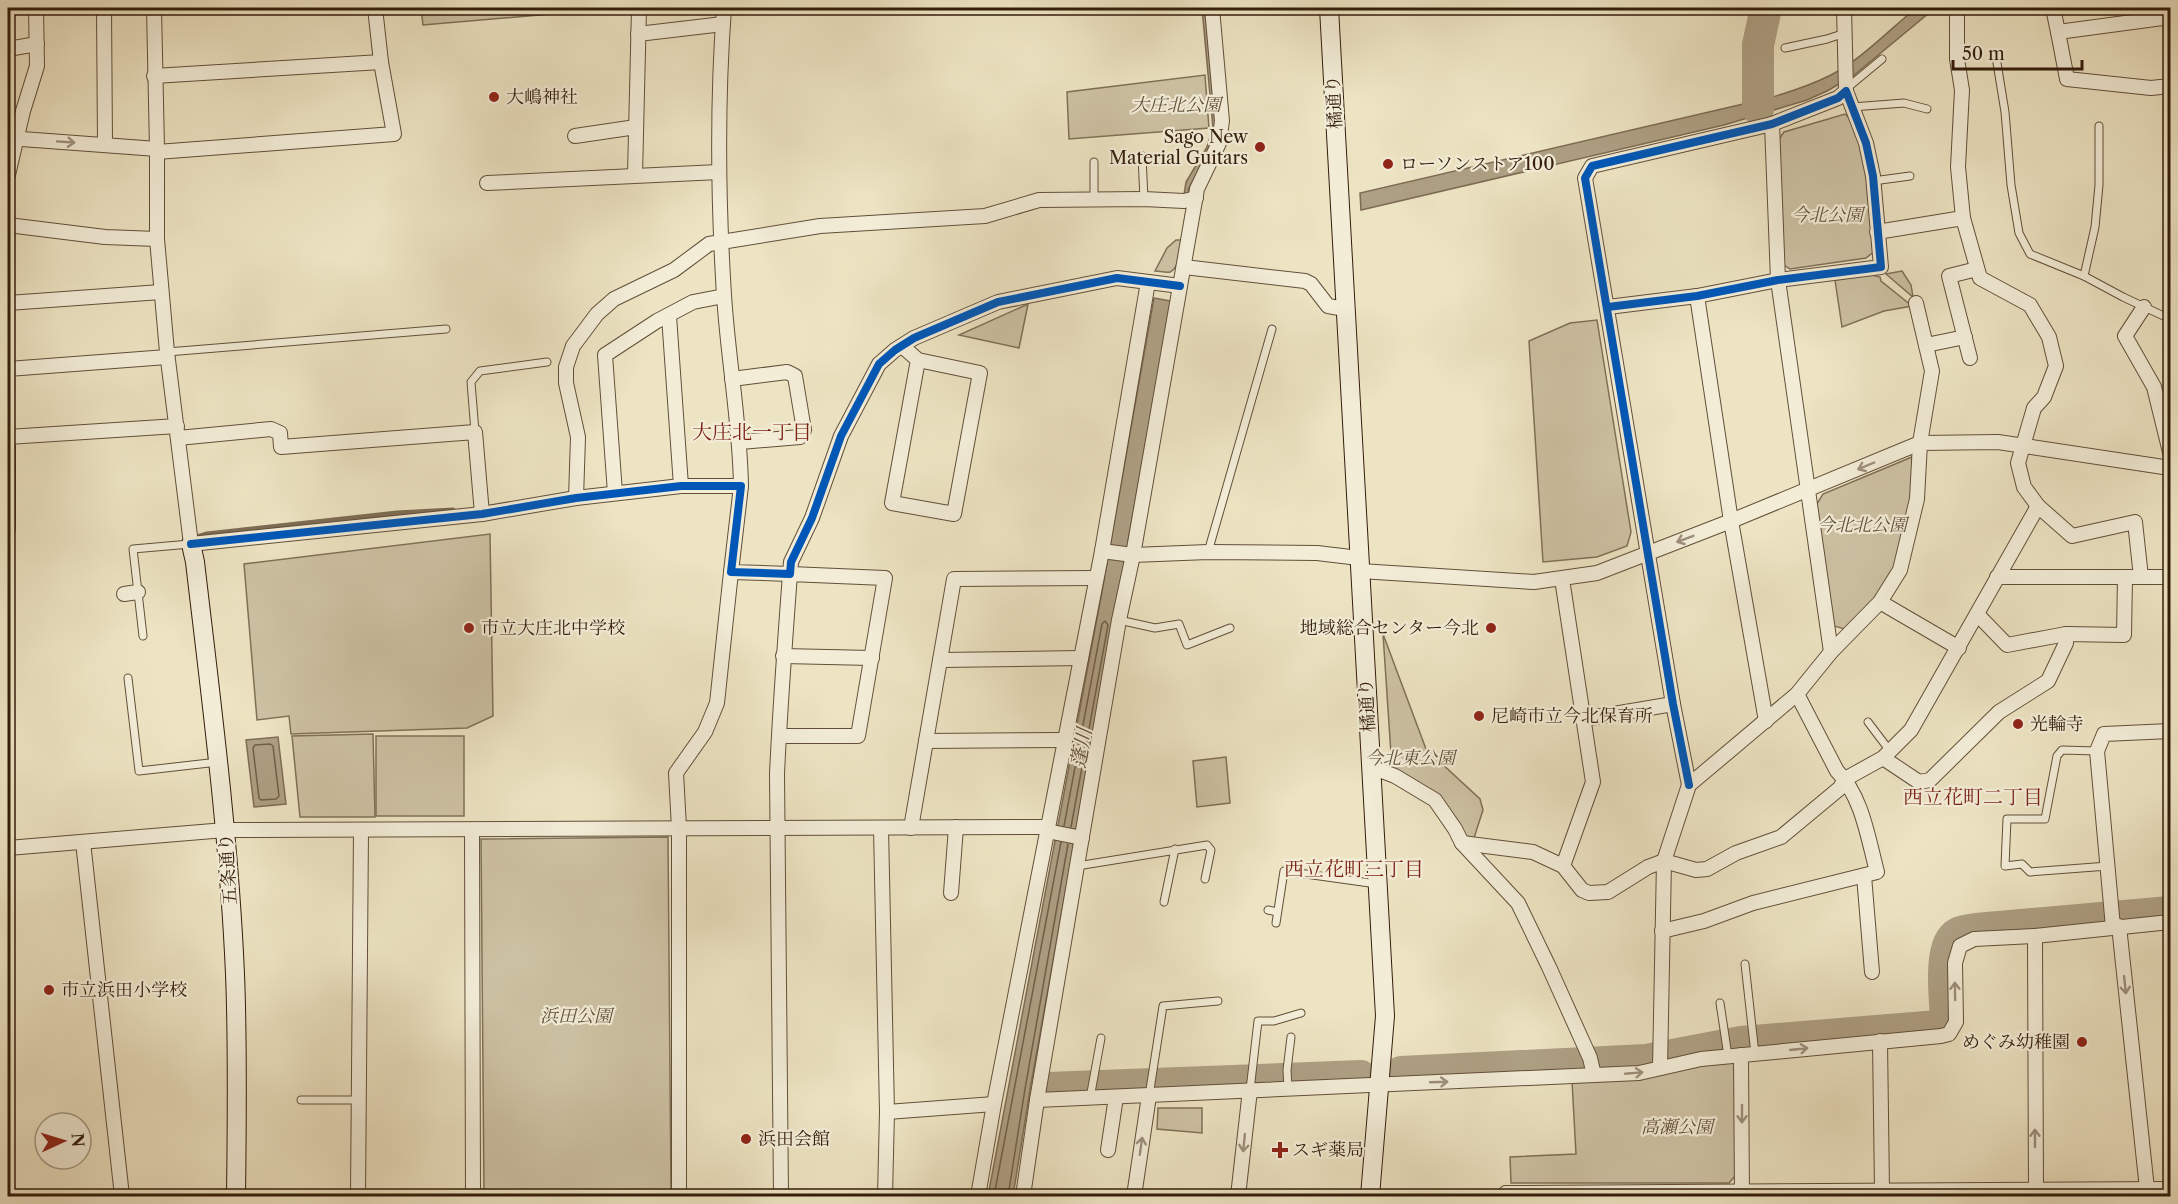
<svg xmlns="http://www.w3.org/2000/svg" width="2178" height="1204" viewBox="0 0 2178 1204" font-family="'Libre Caslon Text','Noto Serif JP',serif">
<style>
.green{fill:#cdc2a4;stroke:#807058;stroke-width:1.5}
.water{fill:#aea084;stroke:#7d6c54;stroke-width:1.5}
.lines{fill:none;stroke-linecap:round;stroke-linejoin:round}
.shore{stroke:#705e48;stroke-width:1.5}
.stream{stroke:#7d6c54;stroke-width:5}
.river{stroke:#aea084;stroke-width:32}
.lane-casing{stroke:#624f39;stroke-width:9}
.street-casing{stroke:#624f39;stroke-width:16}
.secondary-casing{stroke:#331d0b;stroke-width:20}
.lane{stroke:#f3edd8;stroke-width:7}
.street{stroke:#f3edd8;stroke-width:14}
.secondary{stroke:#f3edd8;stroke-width:18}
.cycleway-casing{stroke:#f3edd8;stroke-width:11}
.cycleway{stroke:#0057b8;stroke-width:8}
.oneway{stroke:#9d8f7c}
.poi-dot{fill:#8f2418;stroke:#f3edd8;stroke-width:2}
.labels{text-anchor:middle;stroke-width:4.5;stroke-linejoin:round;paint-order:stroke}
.poi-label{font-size:18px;fill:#331d0b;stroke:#f3edd8;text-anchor:start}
.street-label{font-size:18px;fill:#331d0b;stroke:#f3edd8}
.park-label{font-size:18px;font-style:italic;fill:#614f39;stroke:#f3edd8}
.neighbourhood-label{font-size:20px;fill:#7a1f14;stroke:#f3edd8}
.water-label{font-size:20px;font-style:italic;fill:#5e4b35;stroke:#f3edd8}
</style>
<rect width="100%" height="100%" fill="#ede4c3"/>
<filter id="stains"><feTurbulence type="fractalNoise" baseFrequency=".00333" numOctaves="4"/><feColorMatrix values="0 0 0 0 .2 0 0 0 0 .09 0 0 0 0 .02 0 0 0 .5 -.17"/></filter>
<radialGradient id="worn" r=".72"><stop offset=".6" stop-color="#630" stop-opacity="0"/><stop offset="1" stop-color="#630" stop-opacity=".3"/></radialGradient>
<g class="green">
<polygon points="421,8 585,8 585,11 423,25"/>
<polygon points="1205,75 1209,128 1069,139 1067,92"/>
<path d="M 1845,114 C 1870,134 1871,218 1875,251 L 1866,258 L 1790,269 L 1784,265 L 1779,139 L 1784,132 Z"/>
<path d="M 1176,240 L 1183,240 C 1181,249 1179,268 1170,272 C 1166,273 1159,271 1155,271 L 1167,248 Z"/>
<polygon points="1902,271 1911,285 1913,297 1886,274"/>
<polygon points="1872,275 1880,277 1881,281 1912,306 1884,311 1842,327 1835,280"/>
<polygon points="1028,304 1019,348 959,335"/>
<polygon points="1597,320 1631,532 1627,546 1597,557 1543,562 1529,341 1570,323"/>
<polygon points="1912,457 1916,461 1913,500 1895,571 1874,602 1848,630 1834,626 1815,507 1823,494"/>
<polygon points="490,534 493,716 467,728 291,734 289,716 257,720 244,564"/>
<polygon points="1383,634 1426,749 1480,799 1483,810 1474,838 1463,837 1436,795 1392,769"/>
<polygon points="373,734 375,817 300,817 292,736"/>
<rect x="376" y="736" width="88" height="80"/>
<polygon points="1226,757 1230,803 1197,807 1193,761"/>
<polygon points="668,837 671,1193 484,1192 481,839"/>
<polygon points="1731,1060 1736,1064 1735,1176 1729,1183 1511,1183 1510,1157 1576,1154 1572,1081"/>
<polygon points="1158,1108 1202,1108 1202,1133 1157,1129"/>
</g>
<g class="water">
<path d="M 1202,8 L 1206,8 C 1210,44 1223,113 1212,146 C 1206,161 1195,176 1188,190 L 1191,195 L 1183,230 L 1187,205 L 1184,195 L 1186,182 L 1207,147 L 1213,128 Z"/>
<path d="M 1916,8 L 1935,8 L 1853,76 L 1827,91 L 1807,100 L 1724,125 L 1361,210 L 1360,193 L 1769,98 C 1790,92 1811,85 1831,75 C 1862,59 1889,30 1916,8 Z"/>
<polygon points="1154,298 1171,301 1030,1090 1013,1196 988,1196 1101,597"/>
<polygon points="278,737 286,804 254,807 246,740"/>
</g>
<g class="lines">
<g class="shore">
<polygon points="270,744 273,746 279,796 276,799 261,800 259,798 253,748 255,745"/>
<polyline points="1064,826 1102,624 1105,621 1108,625 1071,827"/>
<polyline points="994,1196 1061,842"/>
<polyline points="1008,1196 1025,1089 1068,844"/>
</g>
<polyline class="stream" points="197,537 207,534 397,513 453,510"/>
<g class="river">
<polyline points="1758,109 1758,45 1766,8"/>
<path d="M 1401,1072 L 1646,1060 L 1741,1042 L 1938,1026 L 1943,1023 L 1946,1018 C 1945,999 1939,949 1954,936 C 1959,931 1969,930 1976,929 L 2170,912"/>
<polyline points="1048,1088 1361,1076"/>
</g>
<g class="lane-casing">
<g id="lane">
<polyline points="1785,48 1827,39 1845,33"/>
<polyline points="1997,63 2005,112 2011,185 2019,233 2030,254 2084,276 2123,297 2170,319"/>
<polyline points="1847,88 1882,59"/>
<polyline points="1852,107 1904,103 1927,109"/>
<polyline points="1142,156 1144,199"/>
<polyline points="1873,181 1910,176"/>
<polyline points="1094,199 1094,162"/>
<polyline points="2084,276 2095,227 2099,185 2099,126"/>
<polyline points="167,352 446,329"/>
<polyline points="475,432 471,382 480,371 547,362"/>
<polyline points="1208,552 1272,329"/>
<polyline points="1119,620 1155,628 1179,624 1187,645 1230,628"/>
<polyline points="143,636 133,549 190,544"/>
<polyline points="128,678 139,771 218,762"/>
<polyline points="1868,722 1890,751"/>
<polyline points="2097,751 2062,750 2057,756 2045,819 2007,819 2005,866 2022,864 2030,872 2108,866"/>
<polyline points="1077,866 1207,845 1211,850 1205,879"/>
<polyline points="1164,902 1175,849"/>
<polyline points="1268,910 1277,912"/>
<polyline points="1276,923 1284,871 1377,884"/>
<polyline points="1745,964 1755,1054"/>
<polyline points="1720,1003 1728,1056"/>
<polyline points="1288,1088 1287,1070 1291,1037"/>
<polyline points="1250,1090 1258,1021 1274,1021 1301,1013"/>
<polyline points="1149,1096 1163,1006 1218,1001"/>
<polyline points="1090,1098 1101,1038"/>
<polyline points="301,1100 358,1100"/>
</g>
</g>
<g class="street-casing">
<g id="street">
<polyline points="104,8 105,145"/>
<polyline points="154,8 157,149 157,239 167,352 191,544 482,514 576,498 681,486 741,486 731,572 790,574 791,562 812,518 841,436 879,364 895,350 914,338 998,302 1117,278 1180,286"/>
<path d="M 724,8 C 717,103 718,199 724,295 C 728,359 740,422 741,486"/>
<polyline points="1844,8 1846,91"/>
<polyline points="2053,8 2058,32"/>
<polyline points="1957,17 1957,59 1962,90 1958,167 1963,218"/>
<polyline points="2170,17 2058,32 2067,79 2151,88 2170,86"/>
<polyline points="638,34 723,24"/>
<polyline points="8,49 37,44"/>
<polyline points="154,76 381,62"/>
<polyline points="1772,124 1778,280 1831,652"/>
<polyline points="575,136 636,127"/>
<polyline points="8,138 157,149"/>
<polyline points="157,152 394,134 381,62 375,8"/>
<polyline points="8,175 23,111 37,66 36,8"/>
<polyline points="635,175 639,8"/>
<polyline points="487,183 719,172"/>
<polyline points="8,225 105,237 157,239"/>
<polyline points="1877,232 1963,218 1980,278 2030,305 2049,337 2056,366 2044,397 2034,408 2018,463 2024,487 2038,506 2072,536 2135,522 2141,577"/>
<polyline points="1184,267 1305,281 1311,284 1328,306 1345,309"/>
<polyline points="1697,296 1731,521 1766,721"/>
<polyline points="8,303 161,292"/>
<polyline points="1608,307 1697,296 1778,280 1881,267 1873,176 1866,143 1846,91 1838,98 1772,124 1592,166 1585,178 1673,704 1689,785"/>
<polyline points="2144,307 2125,336 2154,387 2170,452"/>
<polyline points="669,316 681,486"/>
<polyline points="1926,345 1965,337"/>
<polyline points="902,346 918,360 980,373 954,514 892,503 918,360"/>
<polyline points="1970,358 1949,276 1977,269"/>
<polyline points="8,369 167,357"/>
<polyline points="732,379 787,372 795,376 804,430 800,437 740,442"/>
<polyline points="8,437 177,426"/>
<polyline points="178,438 271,429 280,433 281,447 475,432 482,514"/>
<polyline points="615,493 605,355 657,321 693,302 724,296"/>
<polyline points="576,498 578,437 566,383 566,367 573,346 597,314 614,299 674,270 709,244 820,226 985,216 1039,200 1144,199 1184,201 1196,198"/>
<polyline points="8,529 8,437"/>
<polyline points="1102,551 1133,555 1208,552 1317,553 1359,558"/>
<polyline points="1360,571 1534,582 1597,573 1731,521 1920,443 1932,371 1916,303"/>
<polyline points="1997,577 2170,577"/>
<polyline points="1562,579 1593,782 1563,866"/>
<polyline points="124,594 138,592"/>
<polyline points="1880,602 1959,648"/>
<polyline points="1978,615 2007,645 2066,634 2124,635 2125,577"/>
<polyline points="783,656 872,658"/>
<polyline points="940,660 1081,658"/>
<polyline points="1584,719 1673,704"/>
<path d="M 779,736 L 858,736 L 885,578 L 790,574 C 785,641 780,707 777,774 L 781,1196"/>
<polyline points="926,741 1065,740"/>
<polyline points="1883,758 1919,782 1930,780 1999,712 2048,681 2066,643 2066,634"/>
<polyline points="1371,767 1395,776 1435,800 1455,829 1462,843 1518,903 1549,967 1590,1058 1594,1075"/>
<polyline points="881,828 887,1112 885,1196"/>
<polyline points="911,828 954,579 1096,578"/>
<polyline points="472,830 473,1196"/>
<polyline points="1047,831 1082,838"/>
<polyline points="83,842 122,1196"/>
<polyline points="1462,843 1533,852 1563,866 1582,890 1589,893 1608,892 1648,867 1664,861 1696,870 1707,869 1736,853 1781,837 1840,788 1845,779 1883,758 1911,730 2038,506"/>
<polyline points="8,848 225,830 1048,827"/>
<polyline points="1864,876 1872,972"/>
<polyline points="951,893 956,827"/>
<polyline points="2119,926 2147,1189 2150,1195"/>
<polyline points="2113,927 2097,751 2104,734 2170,731"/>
<path d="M 1662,931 L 1704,921 L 1753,903 L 1877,872 C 1868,838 1862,796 1837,771 L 1797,694"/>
<polyline points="2035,936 2036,1196"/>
<polyline points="1880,1041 1882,1190"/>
<polyline points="1741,1055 1742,1196"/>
<polyline points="1660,1068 1664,861 1689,785 1797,694 1831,652 1880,602 1900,570 1917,499 1920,443 1998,442 2170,468"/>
<polyline points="1037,1100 1639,1073 1701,1059 1941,1036 1949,1034 1956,1022 1955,963 1960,946 1974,939 2035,936 2170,922"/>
<polyline points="887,1112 994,1104"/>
<polyline points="1108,1150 1116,1097"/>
<polyline points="358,1196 361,830"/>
<polyline points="679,1196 679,828 676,773 705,732 717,703 731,572"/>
<polyline points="978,1196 994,1104 1102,551 1148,282"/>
<polyline points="1023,1196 1037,1100 1119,620 1133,555 1197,189 1219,143 1222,121 1212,8"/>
<polyline points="1134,1196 1149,1096"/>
<polyline points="1238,1196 1250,1090"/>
<polyline points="1505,1196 1506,1193 2170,1189"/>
</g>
</g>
<g class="secondary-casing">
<g id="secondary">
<polyline points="1329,8 1385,1016 1370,1196"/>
<path d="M 191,544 L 195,562 C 211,699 229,836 235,974 C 238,1048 237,1122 236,1196"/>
</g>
</g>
<use href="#lane" class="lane"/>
<use href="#street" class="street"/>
<use href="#secondary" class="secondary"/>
<g class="cycleway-casing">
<g id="cycleway">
<polyline points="1608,307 1697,296 1778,280 1881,267 1873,176 1866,143 1846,91 1838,98 1772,124 1592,166 1585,178 1673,704 1689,785"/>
<polyline points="191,544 482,514 576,498 681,486 741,486 731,572 790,574 791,562 812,518 841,436 879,364 895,350 914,338 998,302 1117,278 1180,286"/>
</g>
</g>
<use href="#cycleway" class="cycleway"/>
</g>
<defs><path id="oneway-shaft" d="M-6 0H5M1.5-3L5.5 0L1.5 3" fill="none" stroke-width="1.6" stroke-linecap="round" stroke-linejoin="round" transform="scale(1.5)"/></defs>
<g class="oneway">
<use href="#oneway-shaft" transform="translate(66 142) rotate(4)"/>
<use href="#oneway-shaft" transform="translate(1866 466) rotate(157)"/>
<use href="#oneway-shaft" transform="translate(1685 539) rotate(159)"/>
<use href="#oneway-shaft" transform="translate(2125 985) rotate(84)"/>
<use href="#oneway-shaft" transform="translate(1955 991) rotate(-91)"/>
<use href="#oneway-shaft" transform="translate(1799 1049) rotate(-6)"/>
<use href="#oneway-shaft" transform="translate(1634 1073) rotate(-5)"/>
<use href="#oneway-shaft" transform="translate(1439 1082) rotate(-2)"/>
<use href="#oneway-shaft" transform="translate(1742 1114) rotate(90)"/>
<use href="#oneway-shaft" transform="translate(2035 1138) rotate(-90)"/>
<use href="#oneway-shaft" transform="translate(1244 1143) rotate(96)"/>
<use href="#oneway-shaft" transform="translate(1141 1146) rotate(-82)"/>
</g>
<g class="poi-dot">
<circle cx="494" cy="97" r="6"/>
<circle cx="1260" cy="147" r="6"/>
<circle cx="1388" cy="164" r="6"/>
<circle cx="469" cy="628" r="6"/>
<circle cx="1491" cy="628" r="6"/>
<circle cx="1479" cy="716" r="6"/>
<circle cx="2018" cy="724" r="6"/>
<circle cx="49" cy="990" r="6"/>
<circle cx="2082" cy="1042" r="6"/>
<circle cx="746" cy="1139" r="6"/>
<path d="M1277 1141h6v6h6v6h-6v6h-6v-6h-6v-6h6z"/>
</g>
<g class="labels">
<g class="poi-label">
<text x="506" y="103">大嶋神社</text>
<text x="1248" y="143" text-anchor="end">Sago New<tspan x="1248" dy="21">Material Guitars</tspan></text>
<text x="1400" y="170">ローソンストア100</text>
<text x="481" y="634">市立大庄北中学校</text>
<text x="1479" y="634" text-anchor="end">地域総合センター今北</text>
<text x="1491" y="722">尼崎市立今北保育所</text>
<text x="2030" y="730">光輪寺</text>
<text x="61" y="996">市立浜田小学校</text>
<text x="2070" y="1048" text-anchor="end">めぐみ幼稚園</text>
<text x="758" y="1145">浜田会館</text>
<text x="1292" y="1156">スギ薬局</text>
</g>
<g class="street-label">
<text transform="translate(1334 102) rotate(-93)" y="6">橘通り</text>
<text transform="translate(1367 705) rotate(-93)" y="6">橘通り</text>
<text transform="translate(228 869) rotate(-94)" y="6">五条通り</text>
</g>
<g class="park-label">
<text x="1176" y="111">大庄北公園</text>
<text x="1827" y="221">今北公園</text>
<text x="1862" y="531">今北北公園</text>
<text x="1410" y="764">今北東公園</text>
<text x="576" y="1022">浜田公園</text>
<text x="1677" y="1133">高瀬公園</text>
</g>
<g class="neighbourhood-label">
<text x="752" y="439">大庄北一丁目</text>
<text x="1973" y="804">西立花町二丁目</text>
<text x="1354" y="876">西立花町三丁目</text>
</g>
<g class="water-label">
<text transform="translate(1081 748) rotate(-80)" y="7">蓬川</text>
</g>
</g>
<rect width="2178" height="1204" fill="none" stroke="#ede4c3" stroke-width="30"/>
<rect x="9" y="9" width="2160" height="1186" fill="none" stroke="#331d0b" stroke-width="3"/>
<rect x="15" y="15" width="2148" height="1174" fill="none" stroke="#331d0b" stroke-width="1.5"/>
<g transform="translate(63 1141) rotate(86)"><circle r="28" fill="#f3edd8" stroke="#a69a86" stroke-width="1.5"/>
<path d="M0-4.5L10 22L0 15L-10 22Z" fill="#8f2418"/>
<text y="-9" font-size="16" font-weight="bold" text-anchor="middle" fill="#331d0b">N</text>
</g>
<path d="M1953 60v9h129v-9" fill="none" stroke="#331d0b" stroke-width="3"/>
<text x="1962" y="60" font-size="18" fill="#331d0b" stroke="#f3edd8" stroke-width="4.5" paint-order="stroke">50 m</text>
<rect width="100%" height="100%" filter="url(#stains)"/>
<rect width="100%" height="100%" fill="url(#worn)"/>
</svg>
